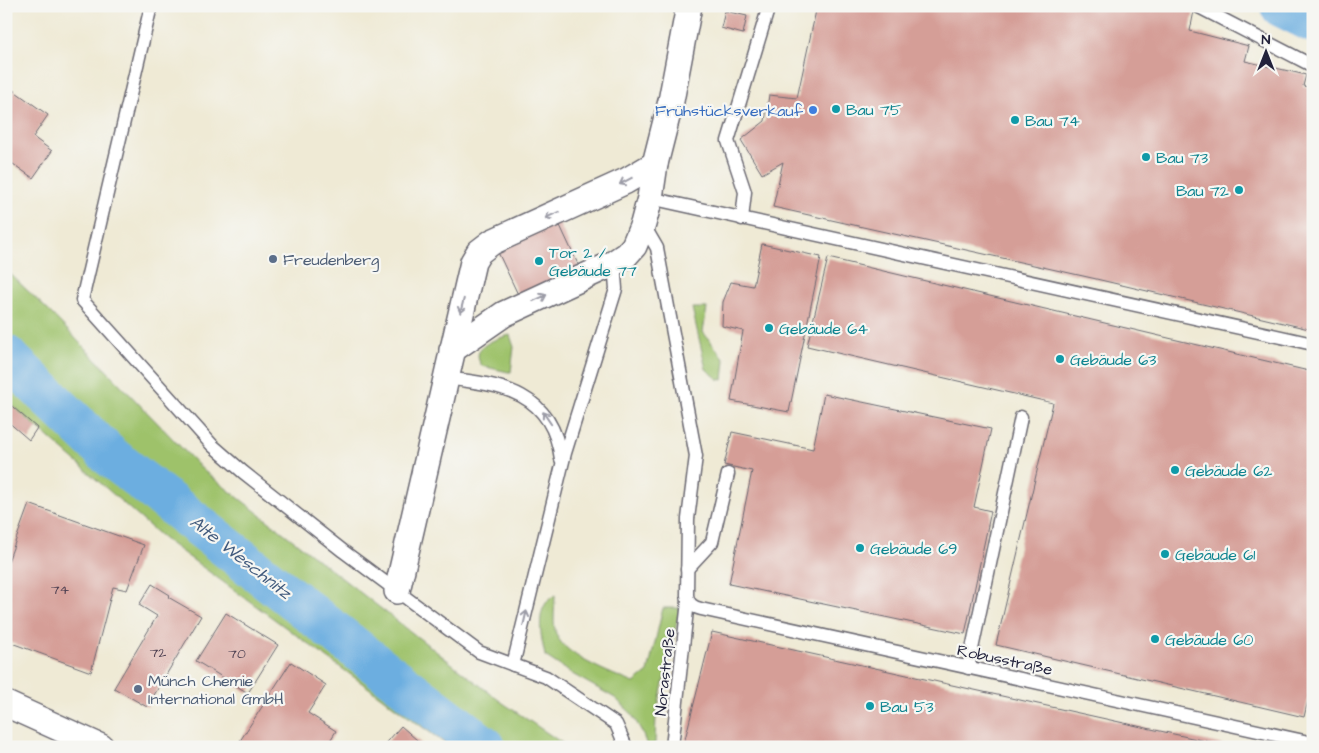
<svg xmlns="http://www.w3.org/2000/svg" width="1319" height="753" viewBox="0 0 1319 753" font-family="'Architects Daughter',sans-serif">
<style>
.green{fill:#9ec26b;stroke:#607253}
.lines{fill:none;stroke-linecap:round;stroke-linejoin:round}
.river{stroke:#6caee0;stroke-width:42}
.building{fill:#d59e97}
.service-casing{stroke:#6a6871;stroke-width:15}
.minor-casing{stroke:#6a6871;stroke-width:28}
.service{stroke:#fff;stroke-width:12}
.minor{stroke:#fff;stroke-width:25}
.oneway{stroke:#9c9ca7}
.culture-dot{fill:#0f9aa8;stroke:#f6f6f2;stroke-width:2}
.shop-dot{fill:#3f7fe0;stroke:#f6f6f2;stroke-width:2}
.service-dot{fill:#5c6f8a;stroke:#f6f6f2;stroke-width:2}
.labels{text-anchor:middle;stroke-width:4.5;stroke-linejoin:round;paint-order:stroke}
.number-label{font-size:14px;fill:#4f4152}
.culture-label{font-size:16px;fill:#0d838f;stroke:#f6f6f2;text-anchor:start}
.shop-label{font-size:16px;fill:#366cbe;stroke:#f6f6f2;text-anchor:end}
.service-label{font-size:16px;fill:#4e5e75;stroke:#f6f6f2;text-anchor:start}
.street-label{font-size:16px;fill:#22223b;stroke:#f6f6f2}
.water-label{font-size:18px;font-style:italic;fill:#405a7d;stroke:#f6f6f2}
</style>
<rect width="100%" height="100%" fill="#f6f6f2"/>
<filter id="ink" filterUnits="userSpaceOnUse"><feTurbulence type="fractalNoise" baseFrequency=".02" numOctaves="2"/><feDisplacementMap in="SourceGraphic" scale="10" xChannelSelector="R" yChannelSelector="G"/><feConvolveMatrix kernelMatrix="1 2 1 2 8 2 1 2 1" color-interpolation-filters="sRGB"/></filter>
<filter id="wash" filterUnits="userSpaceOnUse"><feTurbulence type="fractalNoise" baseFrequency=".0096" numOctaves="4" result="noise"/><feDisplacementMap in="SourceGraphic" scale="20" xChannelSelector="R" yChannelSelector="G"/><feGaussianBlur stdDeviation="1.12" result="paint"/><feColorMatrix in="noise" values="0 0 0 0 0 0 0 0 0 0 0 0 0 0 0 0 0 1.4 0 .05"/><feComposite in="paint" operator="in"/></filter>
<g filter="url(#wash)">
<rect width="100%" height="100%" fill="#efead5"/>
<g class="green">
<polygon points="6,270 49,311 204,471 500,701 568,747 450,747 164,539 6,400"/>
<polygon points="692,308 707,308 703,332 725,360 723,380 718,379 706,369"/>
<path d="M 510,335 L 514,347 L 511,372 L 508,372 L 482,366 C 468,347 495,339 510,335 Z"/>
<path d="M 555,595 C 555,606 553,619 555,630 C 559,655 613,674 634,683 L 648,672 L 663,608 L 680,608 L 656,715 L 655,744 L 647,745 L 641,730 L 631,713 L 615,698 L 574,675 L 545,656 C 542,640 536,618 546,603 C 548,600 552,597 555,595 Z"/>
</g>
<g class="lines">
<g class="river">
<polyline points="1281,6 1313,22"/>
<polyline points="6,356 110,456 359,651 485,747"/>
</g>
</g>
<g id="blocks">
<g class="building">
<polygon points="817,6 1144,6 1151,8 1152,6 1195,6 1190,31 1249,46 1245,61 1306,75 1303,86 1313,88 1313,330 1092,278 773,207 783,162 762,174 741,140 765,121 769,95 797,98"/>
<polygon points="725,11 747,16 743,34 721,28"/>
<polygon points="6,85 48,115 33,137 52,151 33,178 6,159 6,125 8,122 6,121"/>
<polygon points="557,219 583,275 522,303 496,248"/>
<polygon points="762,244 821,257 789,412 731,401 743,331 722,326 723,302 731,282 753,286"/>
<polygon points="828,258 1313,372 1313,680 1304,717 996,645 1053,403 807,346"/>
<polygon points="824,394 991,429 974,507 991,511 965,634 729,584 752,471 724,465 732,432 813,449"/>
<polygon points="6,401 37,428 29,440 6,420"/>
<polygon points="29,504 144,545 127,590 113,587 91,672 6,641 6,567"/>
<polygon points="152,584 170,595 168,597 201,616 147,707 114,688 157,616 139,605"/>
<polygon points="226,613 278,645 248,693 196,661"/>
<polygon points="712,632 1228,746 1228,747 683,747"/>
<polygon points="291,662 326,685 308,713 336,731 326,747 236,747"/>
<polygon points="401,726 425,747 383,747"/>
</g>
</g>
</g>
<g filter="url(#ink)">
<use href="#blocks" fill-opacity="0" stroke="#6a6871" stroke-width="1"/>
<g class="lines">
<g class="service-casing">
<g id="service">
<polyline points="151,6 82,300 212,445 243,472 343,551 479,652 546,677 616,724 626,747"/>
<polyline points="1197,6 1313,66"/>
<polyline points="650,198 1313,344"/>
<polyline points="742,219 745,192 728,141 769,6"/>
<path d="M 643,224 L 657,248 L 696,456 L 688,519 L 687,595 C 688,604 693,607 701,609 L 1313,743"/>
<path d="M 446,378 C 503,385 552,392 561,459"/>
<polyline points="687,569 712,542 728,474"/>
<polyline points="513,665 565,453 616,289 614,263"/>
<polyline points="968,668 1021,417"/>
<polyline points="672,747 688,601"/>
</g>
</g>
<g class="minor-casing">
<g id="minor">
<polyline points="452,350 504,314 614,263 626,255 634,246 643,224 650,198 655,164 671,101 689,6"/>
<polyline points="397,591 473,262 479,252 492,242 626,181 655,164"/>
<polyline points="6,704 101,747"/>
</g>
</g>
<use href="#service" class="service"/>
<use href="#minor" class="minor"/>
</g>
<defs><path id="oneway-shaft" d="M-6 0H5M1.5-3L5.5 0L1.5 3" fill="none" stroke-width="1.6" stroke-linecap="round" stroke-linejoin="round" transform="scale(1.25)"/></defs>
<g class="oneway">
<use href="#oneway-shaft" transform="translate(626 181) rotate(152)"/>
<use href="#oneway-shaft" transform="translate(552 215) rotate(155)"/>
<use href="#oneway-shaft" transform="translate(540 298) rotate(-25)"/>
<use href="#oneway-shaft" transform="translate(462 306) rotate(104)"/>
<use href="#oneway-shaft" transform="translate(547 418) rotate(-124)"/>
<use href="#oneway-shaft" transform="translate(525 618) rotate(-77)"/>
</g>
</g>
<g class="culture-dot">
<circle cx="836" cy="109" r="5"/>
<circle cx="1015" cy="120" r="5"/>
<circle cx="1146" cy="157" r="5"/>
<circle cx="1239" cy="190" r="5"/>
<circle cx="539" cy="261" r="5"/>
<circle cx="769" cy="328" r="5"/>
<circle cx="1060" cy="359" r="5"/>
<circle cx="1175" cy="470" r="5"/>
<circle cx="860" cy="548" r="5"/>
<circle cx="1165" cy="554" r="5"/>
<circle cx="1155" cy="639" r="5"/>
<circle cx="870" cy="706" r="5"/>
</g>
<circle class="shop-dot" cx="813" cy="110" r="5"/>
<g class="service-dot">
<circle cx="273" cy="259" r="5"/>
<circle cx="138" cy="689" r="5"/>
</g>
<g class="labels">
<g class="number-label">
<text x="60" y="594">74</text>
<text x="158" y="657">72</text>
<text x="237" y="658">70</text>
</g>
<g class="culture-label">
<text x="846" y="115">Bau 75</text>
<text x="1025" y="126">Bau 74</text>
<text x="1156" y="163">Bau 73</text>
<text x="1229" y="196" text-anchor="end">Bau 72</text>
<text x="549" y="258">Tor 2 /<tspan x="549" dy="18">Gebäude 77</tspan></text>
<text x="779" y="334">Gebäude 64</text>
<text x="1070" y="365">Gebäude 63</text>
<text x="1185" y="476">Gebäude 62</text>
<text x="870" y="554">Gebäude 69</text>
<text x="1175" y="560">Gebäude 61</text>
<text x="1165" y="645">Gebäude 60</text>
<text x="880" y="712">Bau 53</text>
</g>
<g class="shop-label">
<text x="803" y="116">Frühstücksverkauf</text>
</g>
<g class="service-label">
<text x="283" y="265">Freudenberg</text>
<text x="148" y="686">Münch Chemie<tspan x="148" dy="18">International GmbH</tspan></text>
</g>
<g class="street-label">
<text transform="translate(1005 659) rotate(12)" y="6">Robusstraße</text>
<text transform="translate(664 672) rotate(-84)" y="6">Norastraße</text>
</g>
<g class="water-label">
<text transform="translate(241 557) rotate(38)" y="6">Alte Weschnitz</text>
</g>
</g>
<rect width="1319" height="753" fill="none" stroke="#f6f6f2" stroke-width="25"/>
<g transform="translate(1266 52)" stroke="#f6f6f2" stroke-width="4" paint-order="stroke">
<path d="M0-4L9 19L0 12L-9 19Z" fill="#22223b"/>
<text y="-8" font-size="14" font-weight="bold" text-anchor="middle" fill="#22223b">N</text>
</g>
</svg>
